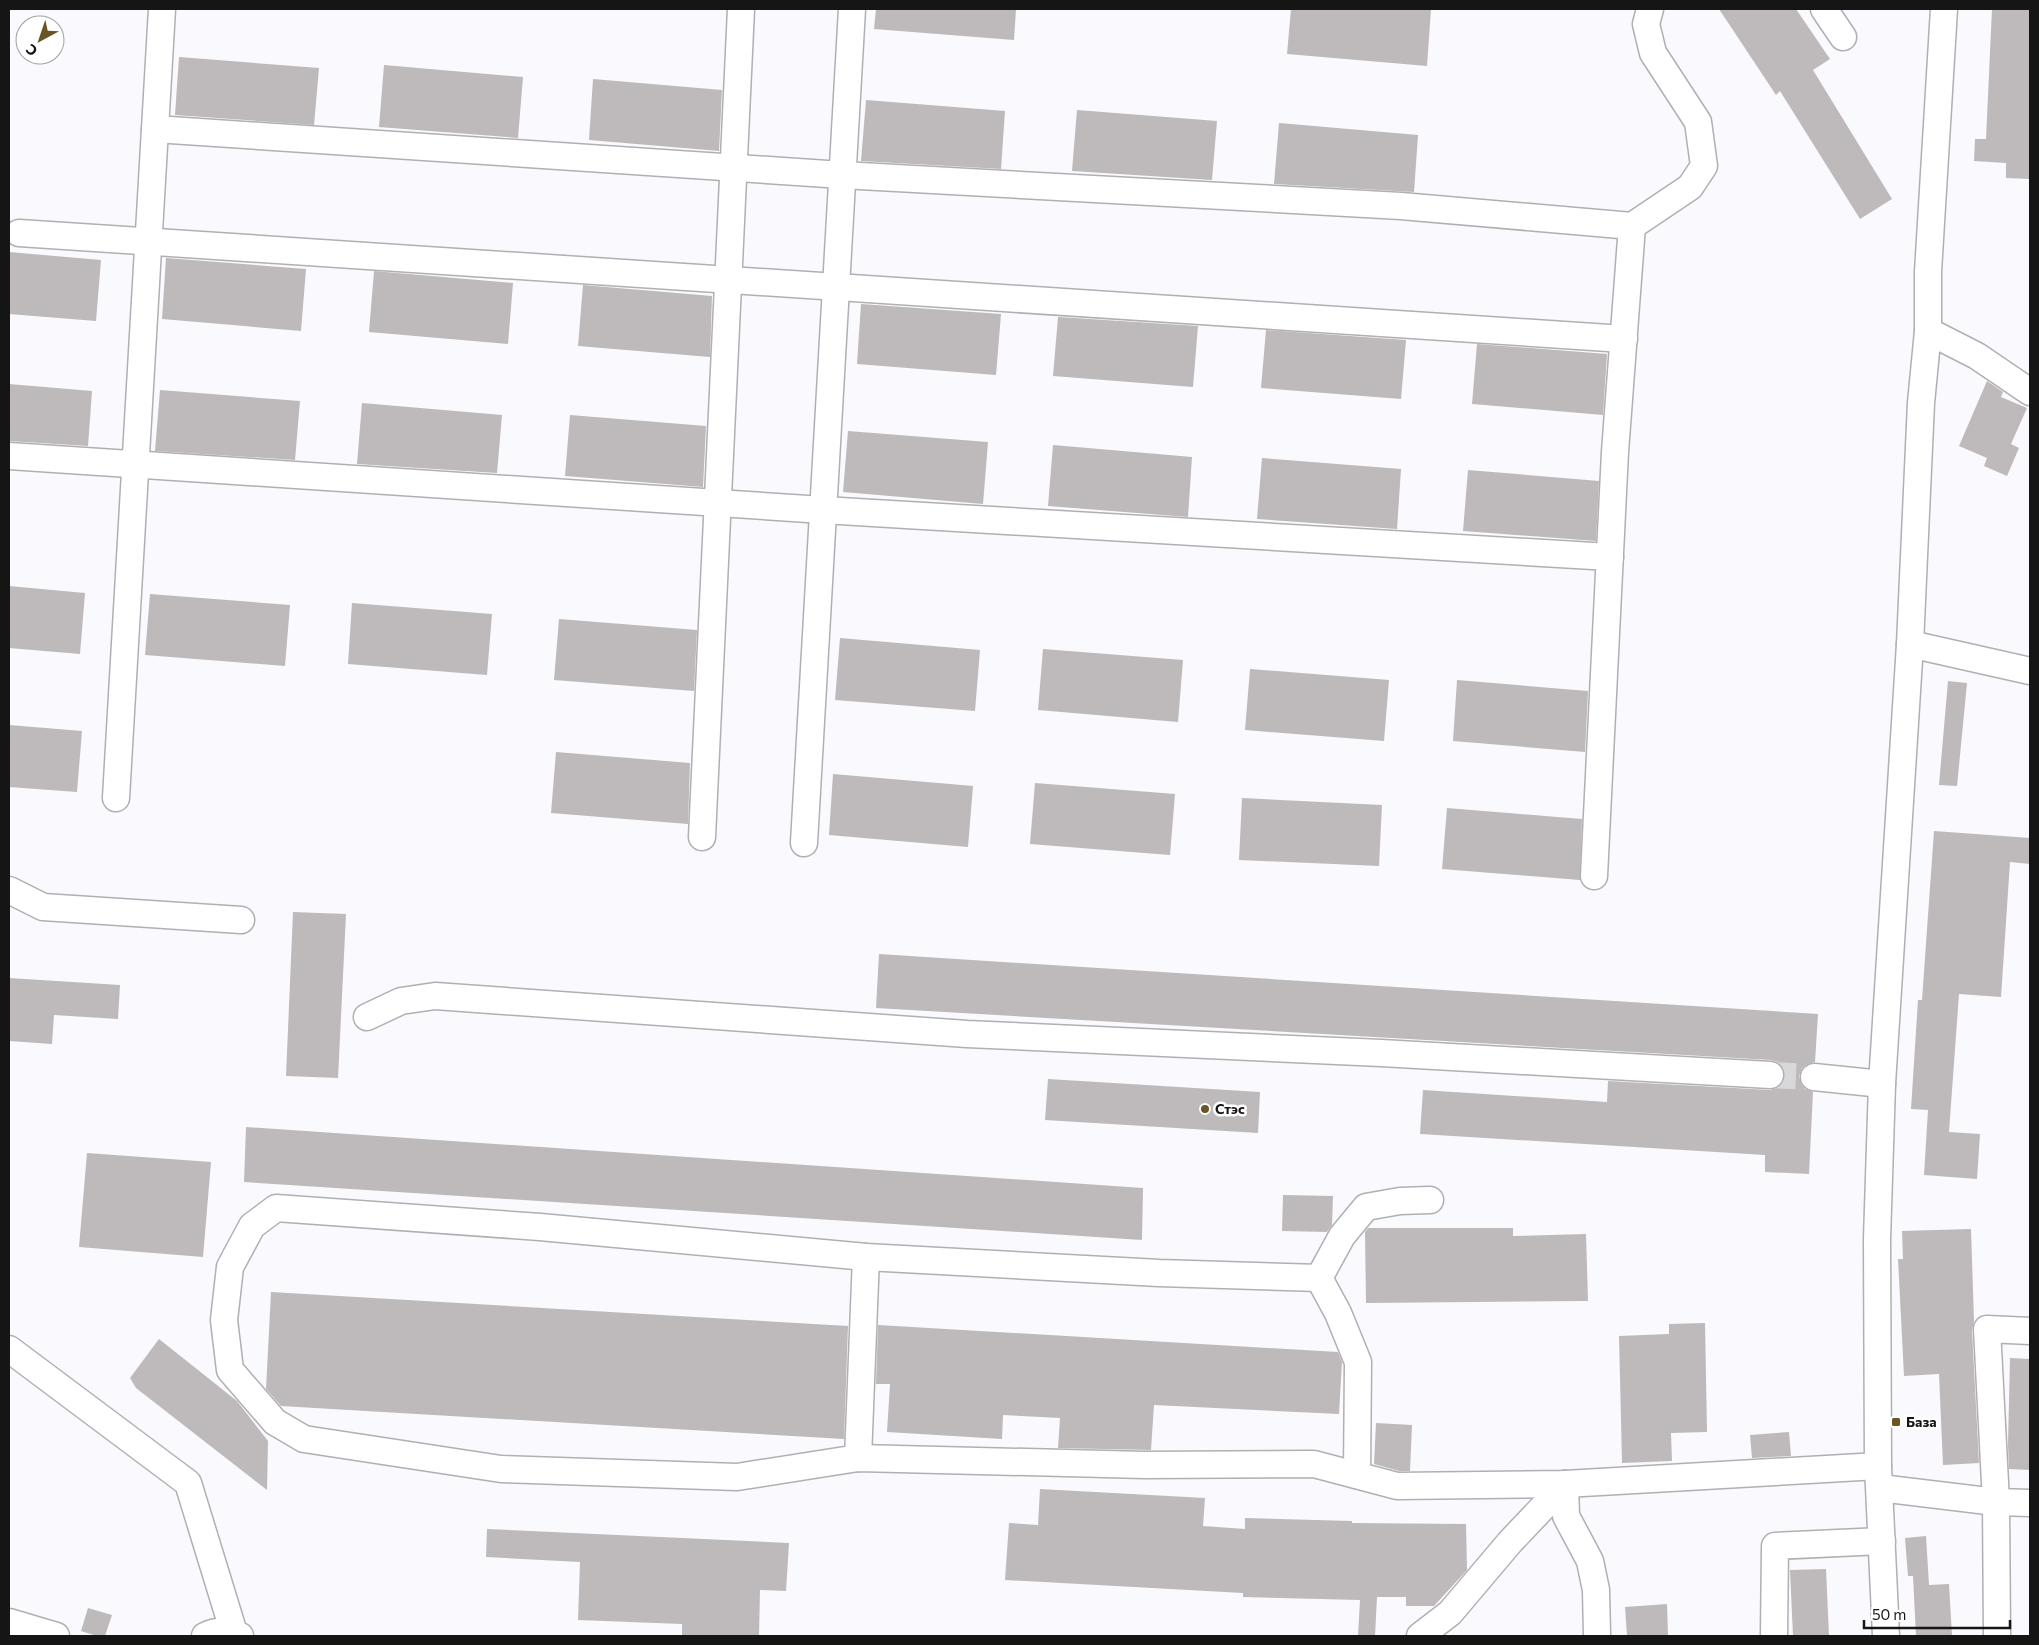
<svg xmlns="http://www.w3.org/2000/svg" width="2039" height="1645" viewBox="0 0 2039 1645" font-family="Commissioner,sans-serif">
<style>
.building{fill:#beb9bb}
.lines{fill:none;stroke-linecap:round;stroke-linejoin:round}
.minor-tunnel{stroke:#d8d7da;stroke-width:26;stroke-dasharray:26 13;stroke-linecap:butt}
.minor-casing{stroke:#b0afb4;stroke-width:29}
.minor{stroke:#fff;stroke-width:26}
.poi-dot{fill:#695624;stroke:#fff;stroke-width:2}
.labels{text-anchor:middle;stroke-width:5;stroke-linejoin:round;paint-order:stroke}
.poi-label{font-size:14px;font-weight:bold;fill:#151516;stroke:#fff;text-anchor:start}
</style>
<rect width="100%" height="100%" fill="#faf9fd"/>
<g class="building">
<polygon points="876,9 1016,9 1014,40 874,29"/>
<polygon points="1291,9 1431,9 1427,66 1287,54"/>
<polygon points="1719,9 1796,9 1830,59 1813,70 1892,199 1860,219 1780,91 1776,95"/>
<polygon points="1992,9 2030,9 2030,179 2006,178 2006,163 1974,161 1975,139 1986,139"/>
<polygon points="179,57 319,68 314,125 175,115"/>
<polygon points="384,65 523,77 518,138 379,127"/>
<polygon points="593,79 722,90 719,151 589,140"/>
<polygon points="866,100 1005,111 1001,169 861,161"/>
<polygon points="1077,110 1217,121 1212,180 1072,171"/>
<polygon points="1279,123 1418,135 1414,192 1274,184"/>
<polygon points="9,252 101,260 96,321 9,314"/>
<polygon points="166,258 306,269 301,331 162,319"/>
<polygon points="374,271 513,283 508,344 369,332"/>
<polygon points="583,285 712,296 710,357 578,346"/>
<polygon points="861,304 1001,314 996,375 857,364"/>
<polygon points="1058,317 1198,326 1193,387 1053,376"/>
<polygon points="1266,330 1406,340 1401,399 1261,388"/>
<polygon points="1477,344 1607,354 1603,415 1472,404"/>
<polygon points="1987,381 2003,392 2001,397 2027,408 2011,444 2019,448 2007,476 1984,466 1987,458 1959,446"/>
<polygon points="9,384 92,391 88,446 9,441"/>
<polygon points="160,390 300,401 295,460 155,451"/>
<polygon points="362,403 502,415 497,473 357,464"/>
<polygon points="570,415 706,426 703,487 565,476"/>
<polygon points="848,431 988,442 983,504 843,492"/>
<polygon points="1053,445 1192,457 1188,517 1048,506"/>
<polygon points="1262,458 1401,469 1397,529 1257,519"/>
<polygon points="1468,470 1599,481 1596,541 1463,531"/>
<polygon points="9,586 85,593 80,654 9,648"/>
<polygon points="150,594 290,605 285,666 145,655"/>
<polygon points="352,603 492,614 487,675 348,664"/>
<polygon points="559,619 697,630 694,691 554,680"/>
<polygon points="840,638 980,650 975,711 835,700"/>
<polygon points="1043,649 1183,660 1178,722 1038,710"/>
<polygon points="1250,669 1389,680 1384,741 1245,730"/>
<polygon points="1457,680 1588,691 1585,752 1453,741"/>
<polygon points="1948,681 1967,683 1957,786 1939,785"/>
<polygon points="9,725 82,731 77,792 9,787"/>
<polygon points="556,752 690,763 688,824 551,813"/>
<polygon points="833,774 973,786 968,847 829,835"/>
<polygon points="1035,783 1175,794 1170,855 1030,844"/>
<polygon points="1242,798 1382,805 1379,866 1239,860"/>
<polygon points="1447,808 1582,819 1580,880 1442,869"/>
<polygon points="1934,831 2030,838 2030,864 2010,862 2001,997 1959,994 1949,1132 1980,1134 1977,1179 1924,1175 1928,1110 1911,1109 1918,1000 1922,1000"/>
<polygon points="293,912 346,914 338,1078 286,1076"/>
<polygon points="879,954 1818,1014 1815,1062 1807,1064 1802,1068 1799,1076 1801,1084 1805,1089 1813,1092 1809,1174 1765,1172 1765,1155 1420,1134 1423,1090 1607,1102 1608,1081 1770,1090 1777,1088 1783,1083 1785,1076 1783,1068 1778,1062 1771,1060 876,1008"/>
<polygon points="9,978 120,985 118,1019 54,1015 52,1044 9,1041"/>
<polygon points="1048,1079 1260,1092 1258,1133 1045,1120"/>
<polygon points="246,1127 1143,1188 1142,1240 244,1182"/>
<polygon points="87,1153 211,1162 203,1257 79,1247"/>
<polygon points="1283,1195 1333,1196 1332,1225 1327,1232 1282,1231"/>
<polygon points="1368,1228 1513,1228 1513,1236 1586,1234 1588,1301 1366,1303 1365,1232"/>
<polygon points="1971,1229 1974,1321 1972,1330 1979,1463 1943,1465 1939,1374 1904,1376 1898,1259 1903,1259 1902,1231"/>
<polygon points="271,1292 848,1326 844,1439 281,1406 266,1389"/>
<polygon points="1705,1323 1707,1432 1671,1433 1672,1461 1622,1463 1619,1336 1669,1334 1669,1324"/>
<polygon points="878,1325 1338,1352 1342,1362 1339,1414 1154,1405 1151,1450 1058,1448 1060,1418 1003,1415 1002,1439 887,1432 890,1384 876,1384"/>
<polygon points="159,1339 237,1401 268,1441 267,1490 136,1388 130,1378"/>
<polygon points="2010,1358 2030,1359 2030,1470 2009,1469 2008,1444"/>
<polygon points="1376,1423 1412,1425 1410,1471 1399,1471 1374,1464"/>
<polygon points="1789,1432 1791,1456 1752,1458 1750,1435"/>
<polygon points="1040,1489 1205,1498 1203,1526 1245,1529 1245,1518 1352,1521 1352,1523 1466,1524 1467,1570 1434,1606 1406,1606 1406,1597 1377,1597 1375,1636 1358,1636 1360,1600 1243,1597 1243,1593 1005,1580 1009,1523 1038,1525"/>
<polygon points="487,1529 789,1543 786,1591 760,1590 759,1636 682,1636 682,1624 578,1620 580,1562 486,1557"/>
<polygon points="1926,1536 1929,1585 1949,1584 1952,1635 1916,1636 1913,1576 1908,1576 1905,1538"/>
<polygon points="1826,1569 1829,1636 1793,1636 1790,1570"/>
<polygon points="1667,1604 1668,1636 1627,1636 1625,1607"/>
<polygon points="88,1608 112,1615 105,1636 97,1636 81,1631"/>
</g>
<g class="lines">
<polyline class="minor-tunnel" points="1770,1075 1814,1077"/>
<g class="minor-casing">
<g id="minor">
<polyline points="1824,9 1843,37"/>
<polyline points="155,129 842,175 1401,206 1632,226"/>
<polyline points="19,233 1624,339"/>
<polyline points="1928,331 1977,356 2030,392"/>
<polyline points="9,456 823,510 1610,557"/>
<polyline points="1910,644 2030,671"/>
<polyline points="116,798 162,9"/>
<polyline points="702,837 741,9"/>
<polyline points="804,843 852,9"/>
<polyline points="1594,876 1615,452 1632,226 1690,187 1704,166 1698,122 1653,53 1646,24 1650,9"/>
<polyline points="9,890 43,907 241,920"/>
<polyline points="367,1017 401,1001 435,996 967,1034 1381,1053 1770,1075"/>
<polyline points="1814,1077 1882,1084"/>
<polyline points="1319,1278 1159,1273 866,1257 540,1227 276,1208 252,1226 230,1267 224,1320 230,1370 275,1422 304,1439 501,1469 737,1477 858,1458 1145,1465 1314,1464 1397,1486 1565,1484 1878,1466"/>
<polyline points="1319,1278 1338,1313 1358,1362 1357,1475"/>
<polyline points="1319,1278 1342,1236 1366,1207 1400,1201 1430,1200"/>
<polyline points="9,1349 188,1483 234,1633"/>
<polyline points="858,1458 866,1257"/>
<polyline points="1565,1484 1566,1516 1590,1561 1596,1590 1597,1636"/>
<polyline points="1880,1488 1996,1502 2030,1503"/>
<polyline points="9,1622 56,1636"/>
<path d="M 205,1636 C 216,1630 229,1630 240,1636"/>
<polyline points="1420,1636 1450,1613 1510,1542 1565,1484"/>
<polyline points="1774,1636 1775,1546 1882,1541"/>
<polyline points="1886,1636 1878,1466 1877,1239 1882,1084 1910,644 1921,403 1928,331 1928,272 1944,9"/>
<polyline points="1997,1636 1996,1502 1987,1329 2030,1331"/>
</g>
</g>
<use href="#minor" class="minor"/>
</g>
<g class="poi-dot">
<circle cx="1205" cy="1109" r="5"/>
<rect x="1891" y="1417" width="10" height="10" rx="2.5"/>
</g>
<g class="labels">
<g class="poi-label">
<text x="1215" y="1114">Стэс</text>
<text x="1906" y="1427">База</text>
</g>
</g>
<rect width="2039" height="1645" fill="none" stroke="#151516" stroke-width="20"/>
<g transform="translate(40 40) rotate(220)"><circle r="24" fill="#ffffff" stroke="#a1a1a2"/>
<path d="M0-4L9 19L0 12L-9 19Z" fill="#695624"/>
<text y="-8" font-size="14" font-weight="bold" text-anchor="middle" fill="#151516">С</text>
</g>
<path d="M1864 1620v8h146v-8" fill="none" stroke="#151516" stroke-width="2.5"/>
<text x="1872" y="1620" font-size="15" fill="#151516" stroke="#ffffff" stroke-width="4" paint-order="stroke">50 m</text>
</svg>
